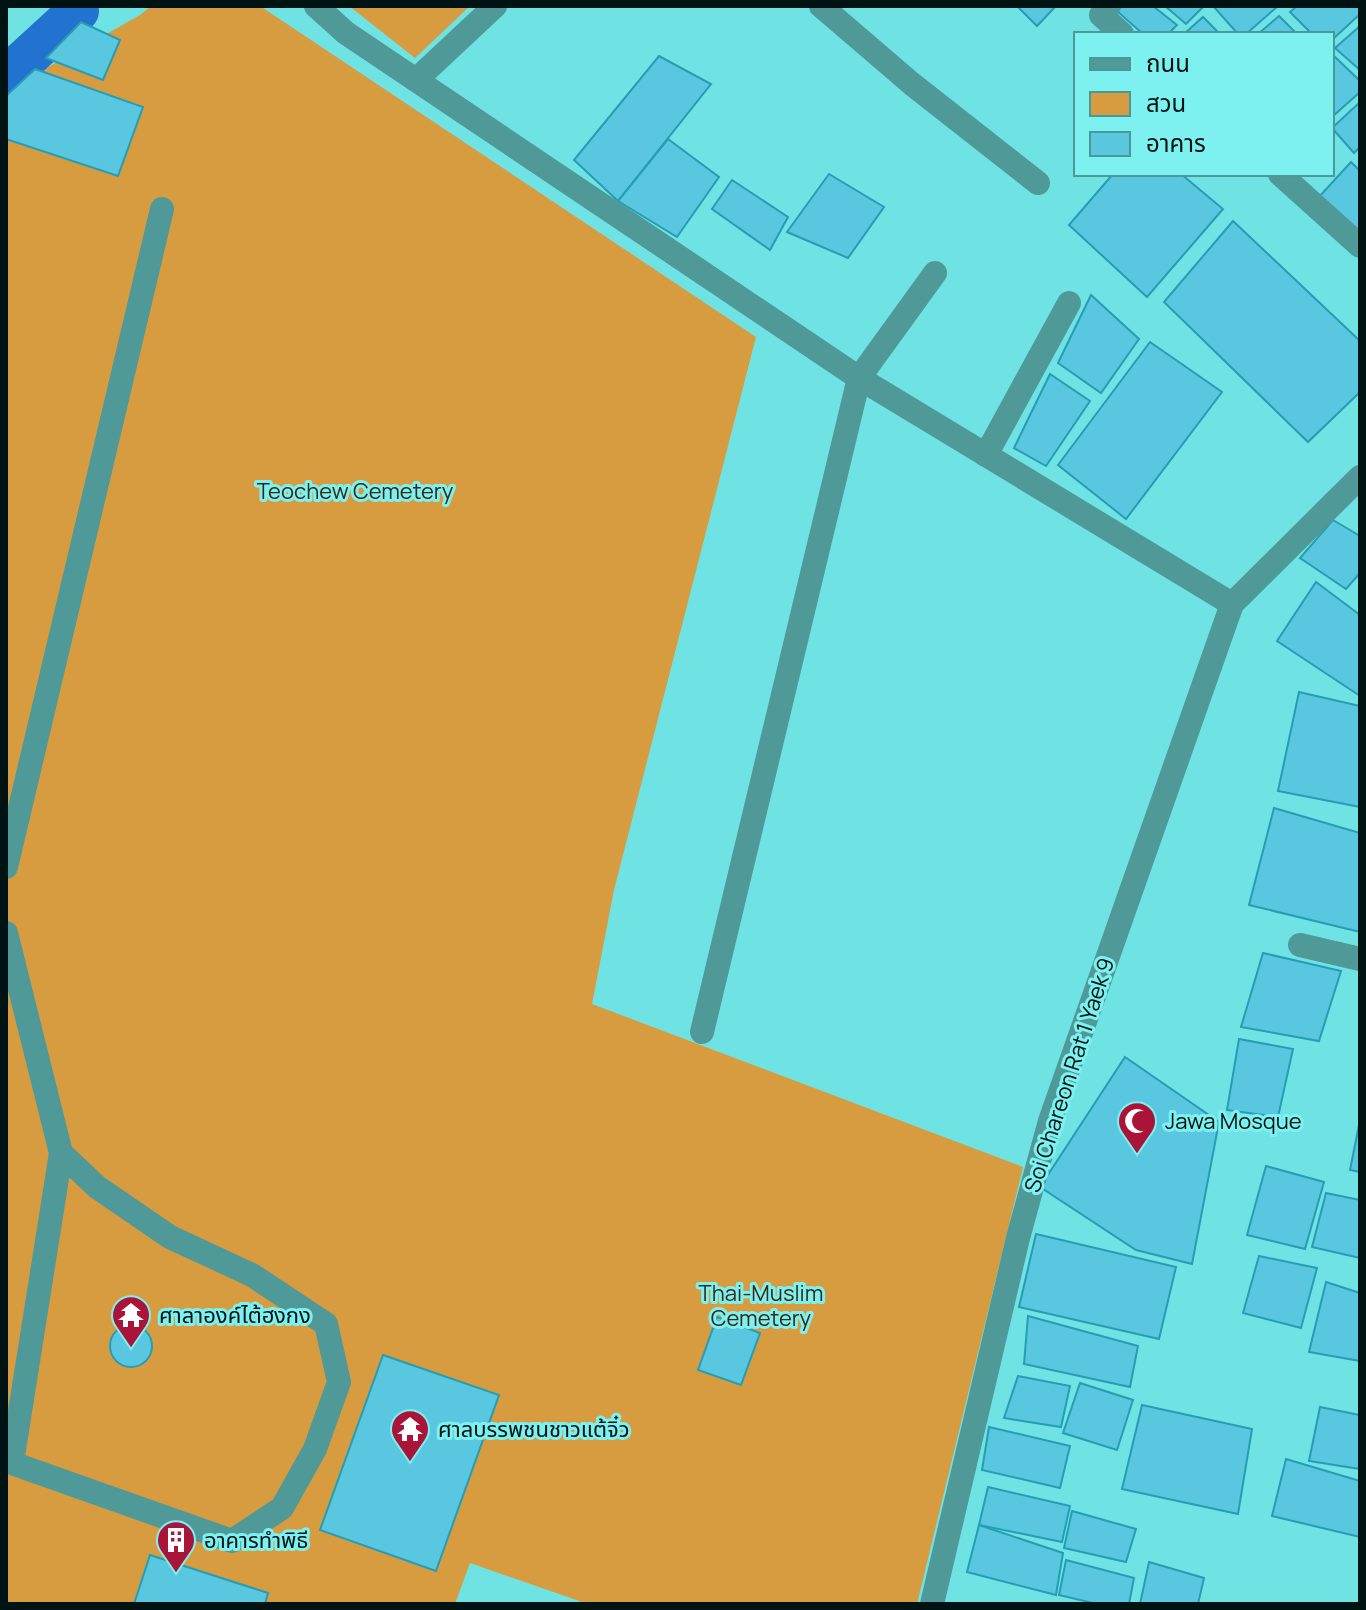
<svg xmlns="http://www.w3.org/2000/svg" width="1366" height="1610" viewBox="0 0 1366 1610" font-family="Manrope,'Noto Sans Thai',sans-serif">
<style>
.green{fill:#d79c3f}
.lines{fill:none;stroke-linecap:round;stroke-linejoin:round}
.canal{stroke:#2272d0;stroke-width:42}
.building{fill:#5ac7e0;stroke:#269db5;stroke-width:2}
.minor{stroke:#509999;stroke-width:24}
.labels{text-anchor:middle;stroke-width:6;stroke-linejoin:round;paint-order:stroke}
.park-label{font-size:22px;fill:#382a16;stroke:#7df0f0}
.street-label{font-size:22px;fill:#001313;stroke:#7df0f0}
.poi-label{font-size:22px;fill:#001313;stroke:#7df0f0;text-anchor:start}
</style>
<rect width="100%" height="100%" fill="#6fe3e3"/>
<g class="green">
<polygon points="151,6 260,6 756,337 614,890 592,1004 1023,1167 917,1604 588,1604 470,1563 455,1604 6,1604 6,91 140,15"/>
<polygon points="349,6 470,6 415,58"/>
</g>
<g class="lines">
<polyline class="canal" points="6,77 78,11"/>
</g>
<g class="building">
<polygon points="1017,6 1056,6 1037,26"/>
<polygon points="1122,6 1153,6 1177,25 1168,34 1143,34 1117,11"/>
<polygon points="1165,6 1204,6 1186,24"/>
<polygon points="1216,6 1278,6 1246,34 1238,34 1214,7"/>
<polygon points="1297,6 1360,6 1360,14 1332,40 1332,34 1312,34 1290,12"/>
<polygon points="1279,16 1297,34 1258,34"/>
<polygon points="1203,17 1220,34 1184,34"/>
<polygon points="81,22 120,40 103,80 46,58"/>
<polygon points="1360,26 1360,70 1335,48"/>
<polygon points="1332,54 1360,81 1360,92 1332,117"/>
<polygon points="659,56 711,84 618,201 574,160"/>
<polygon points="35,69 143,107 118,176 6,139 6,96"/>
<polygon points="1360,102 1360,147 1354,153 1332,128"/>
<polygon points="668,139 719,177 677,237 618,201"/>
<polygon points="1351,162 1360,171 1360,236 1318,198"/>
<polygon points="829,174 884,207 848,258 787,232"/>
<polygon points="1113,174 1181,174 1223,209 1147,297 1069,225"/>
<polygon points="732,180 788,217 770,250 712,209"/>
<polygon points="1233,221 1360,341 1360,392 1308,442 1164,302"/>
<polygon points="1091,295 1139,339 1101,393 1058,363"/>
<polygon points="1150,342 1222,392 1126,519 1058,465"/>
<polygon points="1050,374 1090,401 1046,466 1014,448"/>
<polygon points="1333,520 1360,536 1360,573 1346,589 1300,558"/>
<polygon points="1316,582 1360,615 1360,696 1277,641"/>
<polygon points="1299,692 1360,706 1360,807 1278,791"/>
<polygon points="1274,808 1360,833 1360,932 1249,905"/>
<polygon points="1263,953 1341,971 1319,1041 1241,1027"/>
<polygon points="1239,1039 1293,1049 1278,1117 1227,1110"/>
<polygon points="1125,1057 1219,1122 1192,1264 1136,1250 1040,1187"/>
<polygon points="1360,1120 1360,1172 1350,1170"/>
<polygon points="1266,1166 1324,1182 1305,1249 1247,1235"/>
<polygon points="1326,1193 1360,1200 1360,1258 1312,1247"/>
<polygon points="1036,1234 1176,1267 1159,1339 1019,1307"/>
<polygon points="1259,1256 1317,1268 1301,1328 1243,1313"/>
<polygon points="1326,1282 1360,1293 1360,1361 1309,1352"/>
<polygon points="1028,1316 1138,1346 1130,1387 1024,1364"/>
<polygon points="717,1317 760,1333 741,1385 698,1370"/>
<circle cx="131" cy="1346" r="21"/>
<polygon points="383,1355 499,1395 436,1571 320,1530"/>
<polygon points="1018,1376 1070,1386 1061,1427 1004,1418"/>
<polygon points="1080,1383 1133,1400 1117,1450 1063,1433"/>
<polygon points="1142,1405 1252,1429 1238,1514 1122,1489"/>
<polygon points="1320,1407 1360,1415 1360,1469 1309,1461"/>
<polygon points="989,1427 1070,1446 1060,1488 982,1470"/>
<polygon points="1286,1459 1360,1481 1360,1537 1272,1516"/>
<polygon points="988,1487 1070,1506 1062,1542 979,1525"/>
<polygon points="1072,1511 1136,1529 1126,1562 1064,1548"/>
<polygon points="979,1525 1063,1553 1056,1595 967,1572"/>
<polygon points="150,1555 268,1593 265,1604 134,1604"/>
<polygon points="1066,1560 1134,1578 1129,1604 1097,1604 1059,1595"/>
<polygon points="1149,1562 1204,1578 1198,1604 1140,1604"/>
</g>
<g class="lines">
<g class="minor">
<polyline points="316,6 346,33 859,378 1232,604"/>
<polyline points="821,6 912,84 1038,183"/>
<polyline points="1109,6 1101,15 1122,34"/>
<polyline points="417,79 495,6"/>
<polyline points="1280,174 1360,246"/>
<polyline points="986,455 1069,303"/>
<polyline points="6,867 162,209"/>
<polyline points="6,933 61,1153 97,1187 170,1237 252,1275 326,1324 339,1382 315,1449 282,1508 232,1541 6,1461"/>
<polyline points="1300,945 1360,959"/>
<polyline points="702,1032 859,378 935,273"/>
<polyline points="12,1462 61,1153"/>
<polyline points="932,1604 1018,1238 1050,1121 1232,604 1360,477"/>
</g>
</g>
<defs>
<g id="mosque-pin" transform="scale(2)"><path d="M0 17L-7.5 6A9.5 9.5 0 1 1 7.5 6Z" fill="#aa1439" stroke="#7df0f0"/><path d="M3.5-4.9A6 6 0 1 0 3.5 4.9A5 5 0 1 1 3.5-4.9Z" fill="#fff"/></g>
<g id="temple-pin" transform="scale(2)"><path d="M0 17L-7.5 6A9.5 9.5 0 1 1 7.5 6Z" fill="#aa1439" stroke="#7df0f0"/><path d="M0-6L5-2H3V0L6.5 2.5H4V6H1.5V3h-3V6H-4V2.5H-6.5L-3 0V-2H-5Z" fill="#fff"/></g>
<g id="building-pin" transform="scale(2)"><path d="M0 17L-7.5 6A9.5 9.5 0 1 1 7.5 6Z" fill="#aa1439" stroke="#7df0f0"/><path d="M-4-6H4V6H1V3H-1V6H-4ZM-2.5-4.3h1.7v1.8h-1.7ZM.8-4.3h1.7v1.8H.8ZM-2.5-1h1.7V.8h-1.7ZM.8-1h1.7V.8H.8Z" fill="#fff"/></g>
</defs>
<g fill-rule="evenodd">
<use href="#mosque-pin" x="1137" y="1121"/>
<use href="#temple-pin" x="131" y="1315"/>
<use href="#temple-pin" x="410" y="1429"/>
<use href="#building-pin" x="176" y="1540"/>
</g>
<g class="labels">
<g class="park-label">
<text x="355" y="499">Teochew Cemetery</text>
<text x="761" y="1301">Thai-Muslim<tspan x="761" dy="25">Cemetery</tspan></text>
</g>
<g class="street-label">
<text transform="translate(1069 1075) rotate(-72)" y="8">Soi Chareon Rat 1 Yaek 9</text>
</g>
<g class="poi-label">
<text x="1165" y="1129">Jawa Mosque</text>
<text x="159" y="1323">ศาลาองค์ไต้ฮงกง</text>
<text x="438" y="1437">ศาลบรรพชนชาวแต้จิ๋ว</text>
<text x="204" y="1548">อาคารทำพิธี</text>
</g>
</g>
<rect width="1366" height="1610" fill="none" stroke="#001313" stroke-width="16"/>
<rect x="1074" y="32" width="260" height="144" fill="#7df0f0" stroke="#4b9898" stroke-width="2"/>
<rect x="1090" y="58" width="40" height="12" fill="#509999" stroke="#4b9898" stroke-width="2"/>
<text x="1146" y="72" font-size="24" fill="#001313">ถนน</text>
<rect x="1090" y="92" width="40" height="24" fill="#d79c3f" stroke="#4b9898" stroke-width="2"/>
<text x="1146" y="112" font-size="24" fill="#001313">สวน</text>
<rect x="1090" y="132" width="40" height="24" fill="#5ac7e0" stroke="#4b9898" stroke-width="2"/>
<text x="1146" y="152" font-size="24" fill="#001313">อาคาร</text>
</svg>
